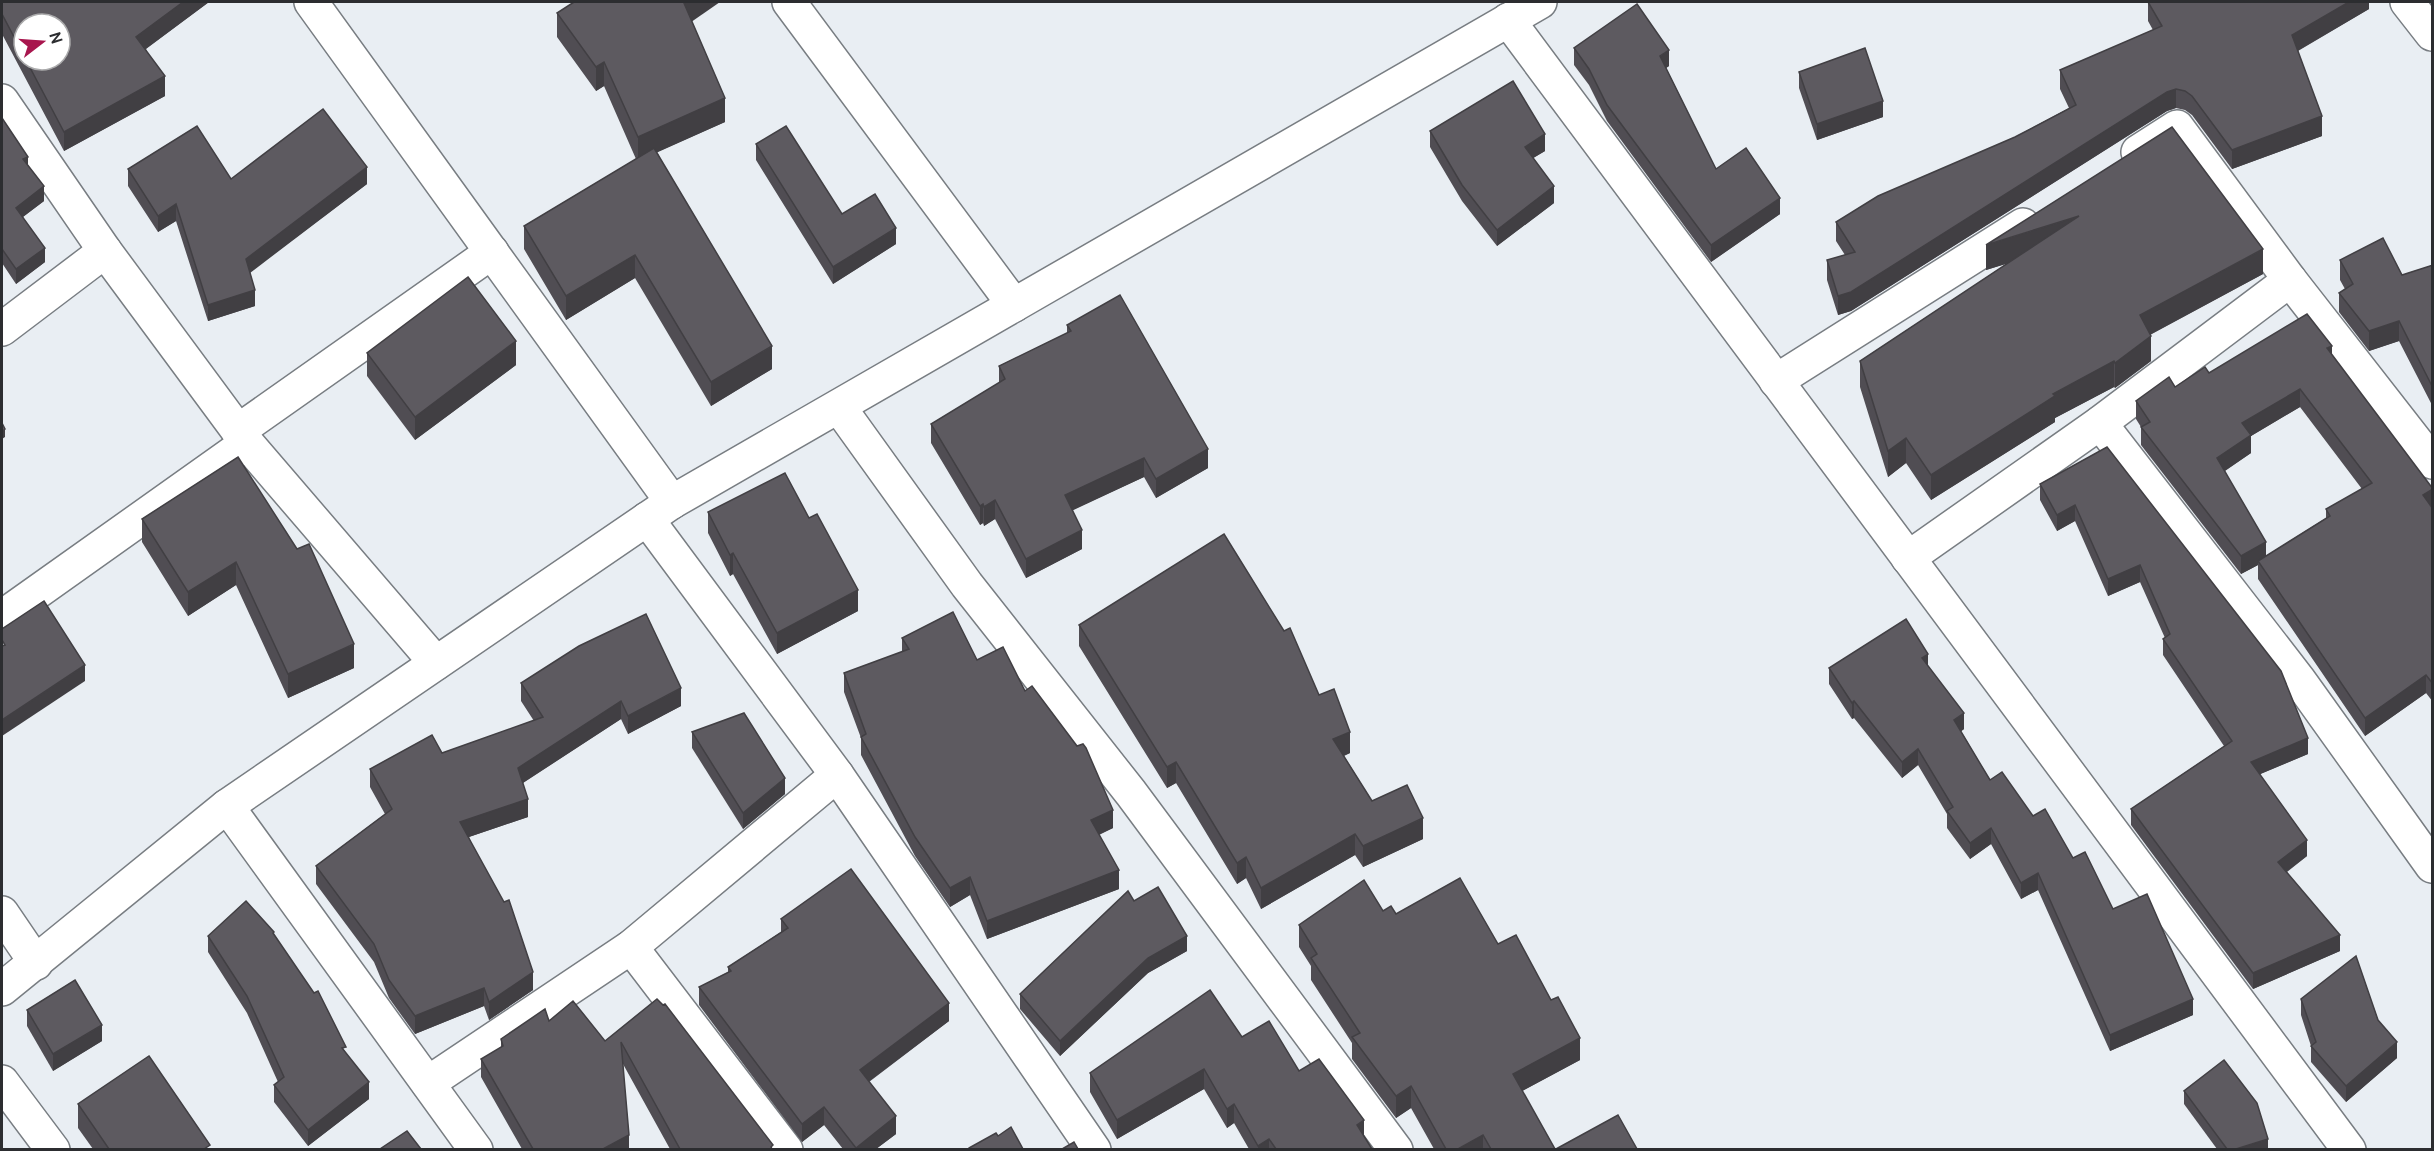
<svg xmlns="http://www.w3.org/2000/svg" width="2434" height="1151" viewBox="0 0 2434 1151" font-family="Cabin,sans-serif">
<style>
.lines{fill:none;stroke-linecap:round;stroke-linejoin:round}
.minor-casing{stroke:#787d82;stroke-width:36}
.tertiary-casing{stroke:#787d82;stroke-width:36}
.minor{stroke:#fff;stroke-width:33}
.tertiary{stroke:#fff;stroke-width:33}
.wall{fill:#504d53;fill-rule:evenodd}
.shaded-wall{fill:#413f43}
.building{fill:#5d5a60;stroke:#413f43;stroke-width:1.5}
</style>
<rect width="100%" height="100%" fill="#e9eef3"/>
<g class="lines">
<g class="minor-casing">
<g id="minor">
<polyline points="311,2 672,502"/>
<polyline points="789,2 1014,305"/>
<polyline points="2407,2 2432,34"/>
<polyline points="1508,20 2349,1150"/>
<polyline points="2,101 105,251 247,443 436,663"/>
<polyline points="2138,152 2177,127 2290,280 2432,462"/>
<polyline points="2,329 105,251"/>
<polyline points="1776,381 2023,225"/>
<polyline points="839,407 967,585 1131,793 1396,1150"/>
<polyline points="2100,423 2299,680 2432,866"/>
<polyline points="238,431 492,252"/>
<polyline points="647,519 837,775 1094,1150"/>
<polyline points="1908,558 2100,423 2290,280"/>
<polyline points="2,617 247,443"/>
<polyline points="227,806 476,1150"/>
<polyline points="2,913 36,963"/>
<polyline points="631,947 786,1150"/>
<polyline points="2,1082 53,1150"/>
<polyline points="428,1083 631,947 837,775"/>
</g>
</g>
<g class="tertiary-casing">
<polyline id="tertiary" points="2,989 227,806 672,502 1540,2"/>
</g>
<use href="#minor" class="minor"/>
<use href="#tertiary" class="tertiary"/>
</g>
<g class="wall">
<path d="M 2,2 L 209,2 L 146,49 L 165,96 L 64,151 L 2,34 ZM 24,24 L 60,60 L 24,60 Z"/>
<polygon points="2148,2 2369,2 2369,9 2298,51 2322,136 2232,169 2192,115 2185,110 2176,108 2167,111 1851,311 1838,315 1827,280 1827,260 1845,255 1836,241 1836,222 2015,137 2069,108 2060,89 2060,70 2153,30 2148,21"/>
<polygon points="557,13 692,22 725,122 657,152 772,369 711,406 635,278 566,320 524,249 524,226 636,159 604,86 596,91 557,37"/>
<polygon points="1574,48 1669,66 1666,68 1716,169 1780,214 1711,262 1607,121 1589,85 1574,65"/>
<polygon points="1799,72 1883,117 1817,140 1799,88"/>
<polygon points="2,118 28,165 44,201 23,217 45,262 16,284 2,263"/>
<polygon points="1430,131 1545,151 1533,158 1554,203 1497,246 1462,201 1430,147"/>
<polygon points="756,144 842,214 896,244 833,284 756,160"/>
<polygon points="128,169 231,179 367,184 250,272 255,306 208,321 176,221 158,232 128,186"/>
<polygon points="1986,245 2263,274 2150,335 2151,361 2115,388 2114,387 2055,418 2055,422 1931,500 1906,463 1888,477 1860,387 1860,361 2008,263 1986,270"/>
<polygon points="2340,260 2402,275 2433,265 2433,407 2399,341 2369,351 2339,312 2339,293 2345,289 2340,280"/>
<polygon points="1067,325 1208,468 1156,498 1144,477 1072,510 1082,549 1026,578 995,519 984,526 983,523 980,525 931,443 931,424 999,383 999,366 1067,333"/>
<polygon points="367,353 516,365 415,440 367,376"/>
<path d="M 2332,355 L 2433,490 L 2433,702 L 2426,693 L 2365,736 L 2258,579 L 2258,565 L 2241,574 L 2141,445 L 2141,427 L 2136,419 L 2136,401 L 2175,387 L 2209,373 ZM 2300,407 L 2362,489 L 2326,509 L 2326,518 L 2266,556 L 2225,471 L 2251,453 L 2251,436 Z"/>
<polygon points="2107,447 2308,754 2260,774 2307,856 2287,872 2340,951 2253,989 2131,825 2131,809 2224,746 2163,655 2163,639 2165,638 2140,582 2108,596 2075,521 2057,531 2040,500 2040,484"/>
<polygon points="238,457 354,668 288,698 236,585 188,616 142,542 142,519"/>
<polygon points="708,512 809,518 858,611 777,654 733,574 730,576 708,533"/>
<polygon points="1079,625 1319,695 1350,753 1344,756 1372,801 1423,839 1363,867 1355,855 1261,909 1246,878 1237,884 1176,783 1167,788 1079,646"/>
<polygon points="902,638 977,660 1025,691 1113,828 1099,835 1119,889 987,939 970,895 950,907 915,856 861,755 861,738 844,692 844,673 902,652"/>
<polygon points="1928,666 1964,729 1961,731 1990,780 2033,816 2073,858 2113,909 2193,1015 2110,1051 2038,890 2021,899 1991,844 1970,859 1947,828 1947,814 1918,765 1902,778 1854,718 1852,719 1829,684 1829,668"/>
<polygon points="521,683 681,706 628,734 621,719 523,783 528,817 469,837 533,990 489,1020 484,1006 415,1034 389,998 374,962 316,884 316,866 385,814 370,787 370,769 442,753 534,721 521,701"/>
<polygon points="692,732 785,794 743,829 692,748"/>
<polygon points="1134,901 1187,951 1148,973 1060,1056 1020,1009 1020,994"/>
<polygon points="1383,911 1396,914 1498,944 1580,1060 1522,1091 1555,1149 1434,1149 1411,1108 1396,1118 1352,1059 1352,1043 1311,980 1311,966 1299,947 1299,925"/>
<polygon points="781,919 949,1021 869,1082 896,1134 876,1149 843,1149 824,1125 802,1142 699,1005 699,987 728,972 728,967 781,932"/>
<polygon points="274,935 346,1053 369,1099 308,1146 274,1102 274,1085 278,1082 247,1013 208,952 208,936"/>
<polygon points="657,999 773,1149 670,1149 623,1064 629,1149 522,1149 481,1077 481,1059 501,1048 501,1039 549,1021 605,1041"/>
<polygon points="2301,999 2378,1020 2397,1058 2346,1102 2311,1062 2311,1046 2301,1015"/>
<polygon points="27,1010 102,1041 53,1071 27,1026"/>
<polygon points="1242,1037 1299,1071 1364,1137 1372,1149 1249,1149 1234,1123 1227,1128 1204,1089 1117,1139 1090,1092 1090,1073"/>
<polygon points="2184,1091 2268,1149 2217,1149 2184,1104"/>
<polygon points="78,1104 210,1149 93,1149 78,1128"/>
</g>
<g class="shaded-wall">
<polygon points="183,2 209,2 136,56 136,37"/>
<polygon points="686,2 720,2 684,27 684,3"/>
<polygon points="2349,2 2369,2 2369,9 2292,54 2292,35"/>
<polygon points="1669,50 1669,66 1660,72 1660,56"/>
<polygon points="604,62 604,86 596,91 596,67"/>
<polygon points="165,76 165,96 64,151 64,132"/>
<polygon points="2176,89 2176,108 2167,111 1851,311 1838,315 1838,296 2167,92"/>
<polygon points="725,98 725,122 638,161 638,137"/>
<polygon points="1883,101 1883,117 1817,140 1817,124"/>
<polygon points="2322,116 2322,136 2232,169 2232,150"/>
<polygon points="1545,134 1545,151 1525,163 1525,147"/>
<polygon points="28,157 28,171 23,159"/>
<polygon points="367,167 367,184 246,276 246,259"/>
<polygon points="44,186 44,201 16,222 16,208"/>
<polygon points="1554,186 1554,203 1497,246 1497,230"/>
<polygon points="1780,198 1780,214 1711,262 1711,245"/>
<polygon points="176,204 176,221 158,232 158,216"/>
<polygon points="2079,216 2079,242 1986,270 1986,245"/>
<polygon points="896,228 896,244 833,284 833,267"/>
<polygon points="45,248 45,262 16,284 16,269"/>
<polygon points="2263,249 2263,274 2140,340 2140,315"/>
<polygon points="635,255 635,278 566,320 566,296"/>
<polygon points="255,290 255,306 208,321 208,305"/>
<polygon points="2399,321 2399,341 2369,351 2369,331"/>
<polygon points="2151,336 2151,361 2115,388 2115,363"/>
<polygon points="516,341 516,365 415,440 415,417"/>
<polygon points="772,346 772,369 711,406 711,382"/>
<polygon points="2332,346 2332,364 2327,348"/>
<polygon points="2114,361 2114,387 2055,418 2055,422 1931,500 1931,475 2053,394"/>
<polygon points="2300,389 2300,407 2251,436 2251,453 2217,476 2217,458 2242,423"/>
<polygon points="5,429 5,437 2,439 2,431"/>
<polygon points="1906,438 1906,463 1888,477 1888,451"/>
<polygon points="1208,449 1208,468 1156,498 1156,479"/>
<polygon points="1144,458 1144,477 1065,514 1065,495"/>
<polygon points="2433,490 2433,508 2423,513 2423,495"/>
<polygon points="995,500 995,519 984,526 984,507"/>
<polygon points="983,504 983,523 980,525 980,506"/>
<polygon points="2075,505 2075,521 2057,531 2057,515"/>
<polygon points="1082,530 1082,549 1026,578 1026,559"/>
<polygon points="2266,542 2266,560 2258,561 2258,565 2241,574 2241,556"/>
<polygon points="733,553 733,574 730,576 730,555"/>
<polygon points="236,562 236,585 188,616 188,592"/>
<polygon points="2140,565 2140,582 2108,596 2108,579"/>
<polygon points="858,590 858,611 777,654 777,633"/>
<polygon points="354,644 354,668 288,698 288,674"/>
<polygon points="1928,654 1928,670 1922,658"/>
<polygon points="85,665 85,681 2,736 2,720"/>
<polygon points="2426,675 2426,693 2365,736 2365,718"/>
<polygon points="681,688 681,706 628,734 628,716"/>
<polygon points="621,701 621,719 518,786 518,768"/>
<polygon points="1854,701 1854,718 1852,719 1852,703"/>
<polygon points="1964,713 1964,729 1954,737 1954,720"/>
<polygon points="1350,732 1350,753 1333,760 1333,739"/>
<polygon points="2308,738 2308,754 2251,778 2251,762"/>
<polygon points="1918,749 1918,765 1902,778 1902,762"/>
<polygon points="1176,762 1176,783 1167,788 1167,767"/>
<polygon points="785,778 785,794 743,829 743,813"/>
<polygon points="528,799 528,817 460,840 460,822"/>
<polygon points="1113,810 1113,828 1091,838 1091,820"/>
<polygon points="1423,818 1423,839 1363,867 1363,846"/>
<polygon points="1991,828 1991,844 1970,859 1970,843"/>
<polygon points="1355,834 1355,855 1261,909 1261,888"/>
<polygon points="2307,840 2307,856 2278,878 2278,862"/>
<polygon points="1246,857 1246,878 1237,884 1237,863"/>
<polygon points="1119,870 1119,889 987,939 987,921"/>
<polygon points="2038,873 2038,890 2021,899 2021,883"/>
<polygon points="970,877 970,895 950,907 950,888"/>
<polygon points="2340,935 2340,951 2253,989 2253,973"/>
<polygon points="1187,936 1187,951 1148,973 1060,1056 1060,1041 1148,958"/>
<polygon points="533,972 533,990 489,1020 489,1002"/>
<polygon points="484,988 484,1006 415,1034 415,1016"/>
<polygon points="2193,999 2193,1015 2110,1051 2110,1035"/>
<polygon points="949,1003 949,1021 860,1088 860,1070"/>
<polygon points="102,1025 102,1041 53,1071 53,1054"/>
<polygon points="1580,1038 1580,1060 1513,1096 1513,1074"/>
<polygon points="2397,1042 2397,1058 2346,1102 2346,1086"/>
<polygon points="1204,1069 1204,1089 1117,1139 1117,1120"/>
<polygon points="369,1082 369,1099 308,1146 308,1130"/>
<polygon points="1411,1086 1411,1108 1396,1118 1396,1096"/>
<polygon points="1234,1104 1234,1123 1227,1128 1227,1109"/>
<polygon points="824,1107 824,1125 802,1142 802,1124"/>
<polygon points="896,1116 896,1134 876,1149 856,1149 856,1148"/>
<polygon points="1364,1120 1364,1139 1357,1125"/>
<polygon points="629,1135 629,1149 603,1149"/>
<polygon points="1483,1135 1483,1149 1458,1149"/>
<polygon points="1269,1139 1269,1149 1258,1149 1258,1146"/>
<polygon points="2268,1139 2268,1149 2236,1149"/>
</g>
<g class="building">
<polygon points="2,2 183,2 136,37 165,76 64,132 26,60 60,60 60,24 24,24 24,56 2,14"/>
<polygon points="574,2 686,2 684,3 725,98 638,137 604,62 596,67 557,13"/>
<polygon points="2148,2 2349,2 2292,35 2322,116 2232,150 2192,96 2185,91 2176,89 2167,92 1851,292 1838,296 1827,260 1855,252 1836,222 1878,196 2015,137 2076,105 2060,70 2162,26"/>
<polygon points="1637,4 1669,50 1660,56 1716,169 1746,148 1780,198 1711,245 1607,105 1589,69 1574,48"/>
<polygon points="1865,48 1883,101 1817,124 1799,72"/>
<polygon points="1513,81 1545,134 1525,147 1554,186 1497,230 1462,185 1430,131"/>
<polygon points="323,109 367,167 246,259 255,290 208,305 176,204 158,216 128,169 197,126 231,179"/>
<polygon points="2,118 28,157 23,159 44,186 16,208 45,248 16,269 2,249"/>
<polygon points="786,126 842,214 875,194 896,228 833,267 756,144"/>
<polygon points="2172,127 2263,249 2140,315 2151,336 2115,363 2114,361 2053,394 2055,396 1931,475 1906,438 1888,451 1860,361 2079,216 1986,245"/>
<polygon points="654,148 772,346 711,382 635,255 566,296 524,226"/>
<polygon points="2383,238 2402,275 2433,265 2433,388 2399,321 2369,331 2339,293 2353,284 2340,260"/>
<polygon points="468,277 516,341 415,417 367,353"/>
<polygon points="1120,295 1208,449 1156,479 1144,458 1065,495 1082,530 1026,559 995,500 984,507 983,504 980,506 931,424 1005,379 999,366 1071,331 1067,325"/>
<polygon points="2307,314 2332,346 2327,348 2433,489 2423,495 2433,509 2433,684 2426,675 2365,718 2258,561 2330,516 2326,509 2372,483 2300,389 2242,423 2251,435 2217,458 2266,542 2241,556 2141,427 2150,422 2136,401 2169,377 2175,387 2205,367 2209,373"/>
<polygon points="2,423 5,429 2,431"/>
<polygon points="2107,447 2281,671 2308,738 2251,762 2307,840 2278,862 2340,935 2253,973 2131,809 2232,741 2163,639 2170,634 2140,565 2108,579 2075,505 2057,515 2040,484"/>
<polygon points="238,457 297,549 309,544 354,644 288,674 236,562 188,592 142,519"/>
<polygon points="785,473 809,518 817,514 858,590 777,633 733,553 730,555 708,512"/>
<polygon points="1224,534 1284,631 1290,628 1319,695 1334,689 1350,732 1333,739 1372,801 1407,785 1423,818 1363,846 1355,834 1261,888 1246,857 1237,863 1176,762 1167,767 1079,625"/>
<polygon points="44,601 85,665 2,720 2,646 5,645 2,640 2,629"/>
<polygon points="953,612 977,660 1003,647 1025,691 1032,686 1077,746 1083,744 1086,748 1113,810 1091,820 1119,870 987,921 970,877 950,888 915,837 861,737 866,734 844,673 909,649 902,638"/>
<polygon points="646,614 681,688 628,716 621,701 518,768 528,799 460,822 504,902 509,900 533,972 489,1002 484,988 415,1016 389,980 374,944 316,866 392,809 370,769 432,735 442,753 543,717 521,683 579,646"/>
<polygon points="1906,619 1928,654 1922,658 1964,713 1954,720 1990,780 2002,772 2033,816 2045,809 2073,858 2085,852 2113,909 2147,894 2193,999 2110,1035 2038,873 2021,883 1991,828 1970,843 1947,811 1953,807 1918,749 1902,762 1854,701 1852,703 1829,668"/>
<polygon points="744,713 785,778 743,813 692,732"/>
<polygon points="851,869 949,1003 860,1070 896,1116 856,1148 824,1107 802,1124 699,987 731,971 728,967 788,928 781,919"/>
<polygon points="1460,878 1498,944 1516,935 1551,1000 1558,997 1580,1038 1513,1074 1555,1149 1491,1149 1483,1135 1458,1149 1446,1149 1411,1086 1396,1096 1352,1037 1360,1033 1311,958 1317,954 1299,925 1364,880 1383,911 1391,906 1396,914"/>
<polygon points="1158,887 1187,936 1148,958 1060,1041 1020,994 1128,891 1134,901"/>
<polygon points="246,901 274,932 273,933 314,993 318,991 346,1047 342,1048 369,1082 308,1130 274,1085 284,1077 247,996 208,936"/>
<polygon points="2356,956 2378,1020 2397,1042 2346,1086 2311,1046 2316,1042 2301,999"/>
<polygon points="75,980 102,1025 53,1054 27,1010"/>
<polygon points="1210,990 1242,1037 1269,1021 1299,1071 1319,1059 1364,1120 1357,1125 1372,1149 1276,1149 1269,1139 1258,1146 1234,1104 1227,1109 1204,1069 1117,1120 1090,1073"/>
<polygon points="657,999 663,1005 665,1004 773,1145 771,1147 772,1149 680,1149 621,1042 629,1135 603,1149 533,1149 481,1059 503,1046 501,1039 545,1009 549,1021 573,1001 605,1041"/>
<polygon points="149,1056 210,1145 204,1149 109,1149 78,1104"/>
<polygon points="2224,1060 2257,1103 2268,1139 2236,1149 2227,1149 2184,1091"/>
<polygon points="1618,1115 1637,1149 1556,1149"/>
<polygon points="1011,1127 1023,1149 969,1149 969,1148 996,1133 998,1136"/>
<polygon points="407,1131 421,1149 380,1149"/>
<polygon points="1074,1142 1078,1149 1062,1149"/>
</g>
<rect width="2434" height="1151" fill="none" stroke="#2c2d30" stroke-width="6"/>
<g transform="translate(42 42) rotate(73)"><circle r="28" fill="#ffffff" stroke="#ababac" stroke-width="1.5"/>
<path d="M0-4.5L10 22L0 15L-10 22Z" fill="#a8164e"/>
<text y="-9" font-size="16" font-weight="bold" text-anchor="middle" fill="#2c2d30">N</text>
</g>
</svg>
